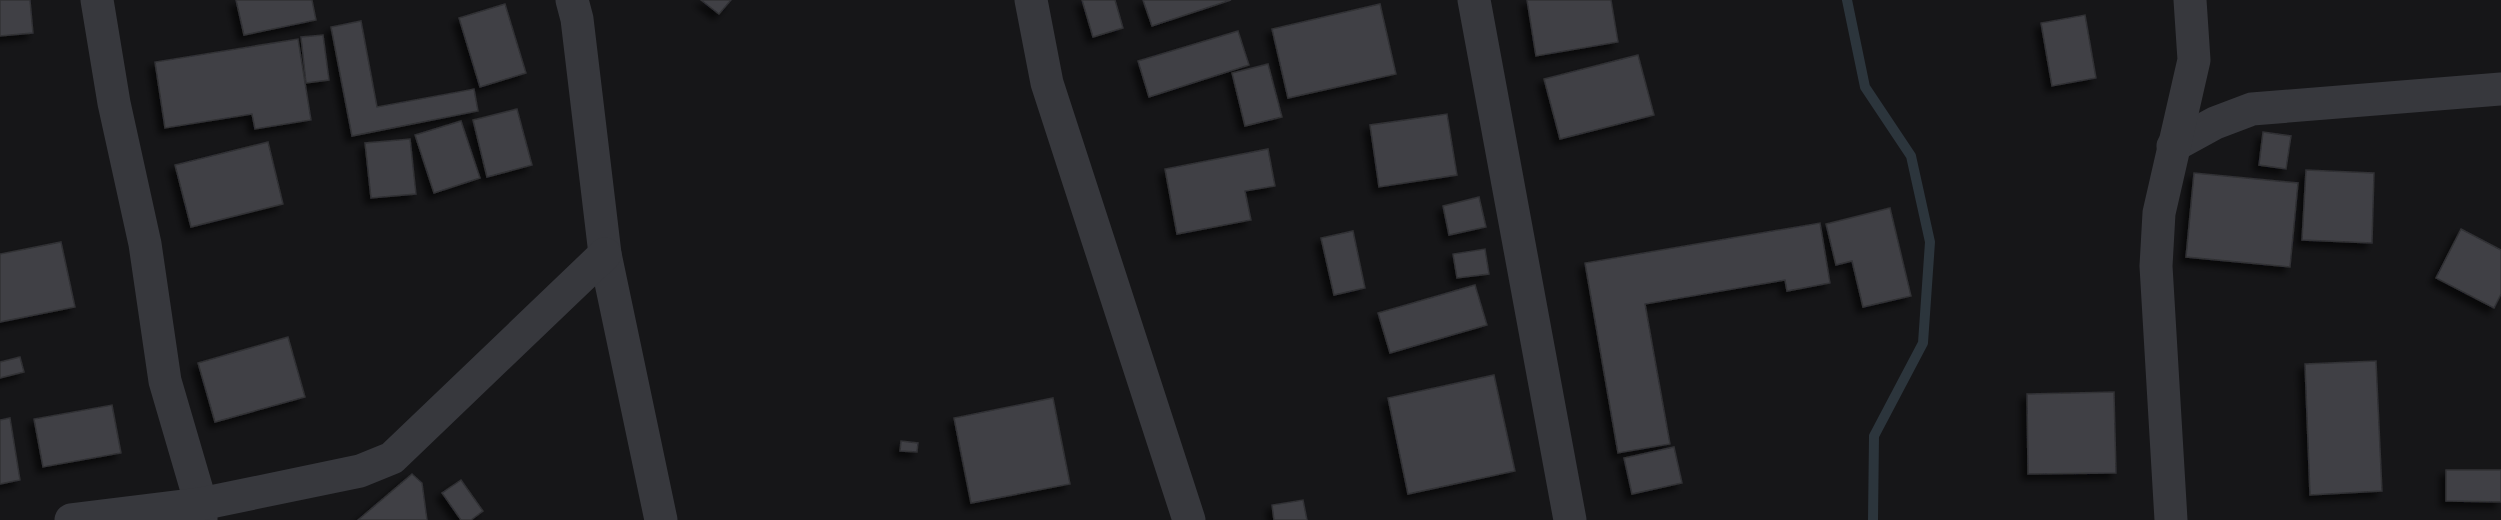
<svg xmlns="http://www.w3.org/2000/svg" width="2501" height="520" viewBox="0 0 2501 520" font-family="'PT Sans',sans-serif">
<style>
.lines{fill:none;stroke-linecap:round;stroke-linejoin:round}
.stream{stroke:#2c353c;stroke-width:10}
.building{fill:#404145;stroke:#303034;stroke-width:1.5;filter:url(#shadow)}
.minor{stroke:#37383d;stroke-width:33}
</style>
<defs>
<filter id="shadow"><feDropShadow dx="-5.5" dy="5.5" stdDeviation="3" flood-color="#0009"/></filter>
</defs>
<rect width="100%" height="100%" fill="#161618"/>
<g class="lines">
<polyline class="stream" points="1847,0 1865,87 1911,156 1930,242 1923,343 1874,436 1873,520"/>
</g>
<g class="building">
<polygon points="0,0 30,0 33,33 0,36"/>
<polygon points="236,0 312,0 316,20 244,35"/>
<polygon points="701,0 731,0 719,14"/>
<polygon points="1082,0 1115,0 1123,28 1093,37"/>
<polygon points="1143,0 1231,0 1152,26"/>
<polygon points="1527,0 1611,0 1618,42 1536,56"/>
<polygon points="505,4 526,73 480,87 459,18"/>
<polygon points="1380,4 1396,74 1288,98 1272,29"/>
<polygon points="2085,15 2096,78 2052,86 2041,23"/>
<polygon points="361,21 377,107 474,89 478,111 352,136 331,27"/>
<polygon points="1238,31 1249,65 1149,97 1138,61"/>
<polygon points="323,35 329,80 306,83 301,37"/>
<polygon points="298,39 311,120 255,129 252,114 165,128 155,62"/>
<polygon points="1638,55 1654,115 1560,139 1544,79"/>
<polygon points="1268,64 1282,117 1245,126 1232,73"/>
<polygon points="517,109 532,165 487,177 473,120"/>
<polygon points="1447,114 1457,175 1379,187 1370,125"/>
<polygon points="461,121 480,178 434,193 415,135"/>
<polygon points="2263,132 2291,136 2286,169 2259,165"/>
<polygon points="410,139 416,194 371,198 365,143"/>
<polygon points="268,142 283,204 191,227 175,165"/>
<polygon points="1268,149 1275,186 1245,191 1251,220 1177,234 1165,169"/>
<polygon points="2306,170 2374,173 2372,243 2302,240"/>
<polygon points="2194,173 2298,183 2290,267 2186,257"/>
<polygon points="1479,197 1486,227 1449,235 1443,206"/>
<polygon points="1890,208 1911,296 1863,307 1852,261 1836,265 1826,224"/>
<polygon points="1820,223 1830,283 1787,291 1785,280 1645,304 1670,444 1618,453 1585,263"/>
<polygon points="2461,229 2501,250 2501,294 2494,308 2436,278"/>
<polygon points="1353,231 1365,288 1334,295 1321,238"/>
<polygon points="61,242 75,307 0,322 0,254"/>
<polygon points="1485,249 1489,274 1457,278 1453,254"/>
<polygon points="1475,285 1487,325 1390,353 1378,313"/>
<polygon points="288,337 305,397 215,422 198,363"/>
<polygon points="20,357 24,372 0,378 0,362"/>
<polygon points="2376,361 2382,491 2310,495 2305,364"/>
<polygon points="1494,375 1515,471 1408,494 1388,398"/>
<polygon points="2114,392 2116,473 2028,474 2027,394"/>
<polygon points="1053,398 1070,484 971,503 954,418"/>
<polygon points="112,405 121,453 43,467 34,419"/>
<polygon points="10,418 20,480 0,484 0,420"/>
<polygon points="901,441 918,443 917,452 900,451"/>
<polygon points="1674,447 1682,483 1632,494 1624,458"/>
<polygon points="2446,470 2501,470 2501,502 2446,501"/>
<polygon points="412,474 422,483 427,520 358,520"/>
<polygon points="461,480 483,511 471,520 461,520 442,493"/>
<polygon points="1303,500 1307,520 1274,520 1272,505"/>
</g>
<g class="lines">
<g class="minor">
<polyline points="97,0 114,103 145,244 165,381 201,504 201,520"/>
<polyline points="572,0 577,19 605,254 661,520"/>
<polyline points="1031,0 1047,83 1189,520"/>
<polyline points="1474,0 1570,520"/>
<polyline points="2173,146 2215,123 2252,109 2501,89"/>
<polyline points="71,520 201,504 360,471 392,458 605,254"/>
<polyline points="2171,520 2156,266 2159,213 2194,60 2190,0"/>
</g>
</g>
</svg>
